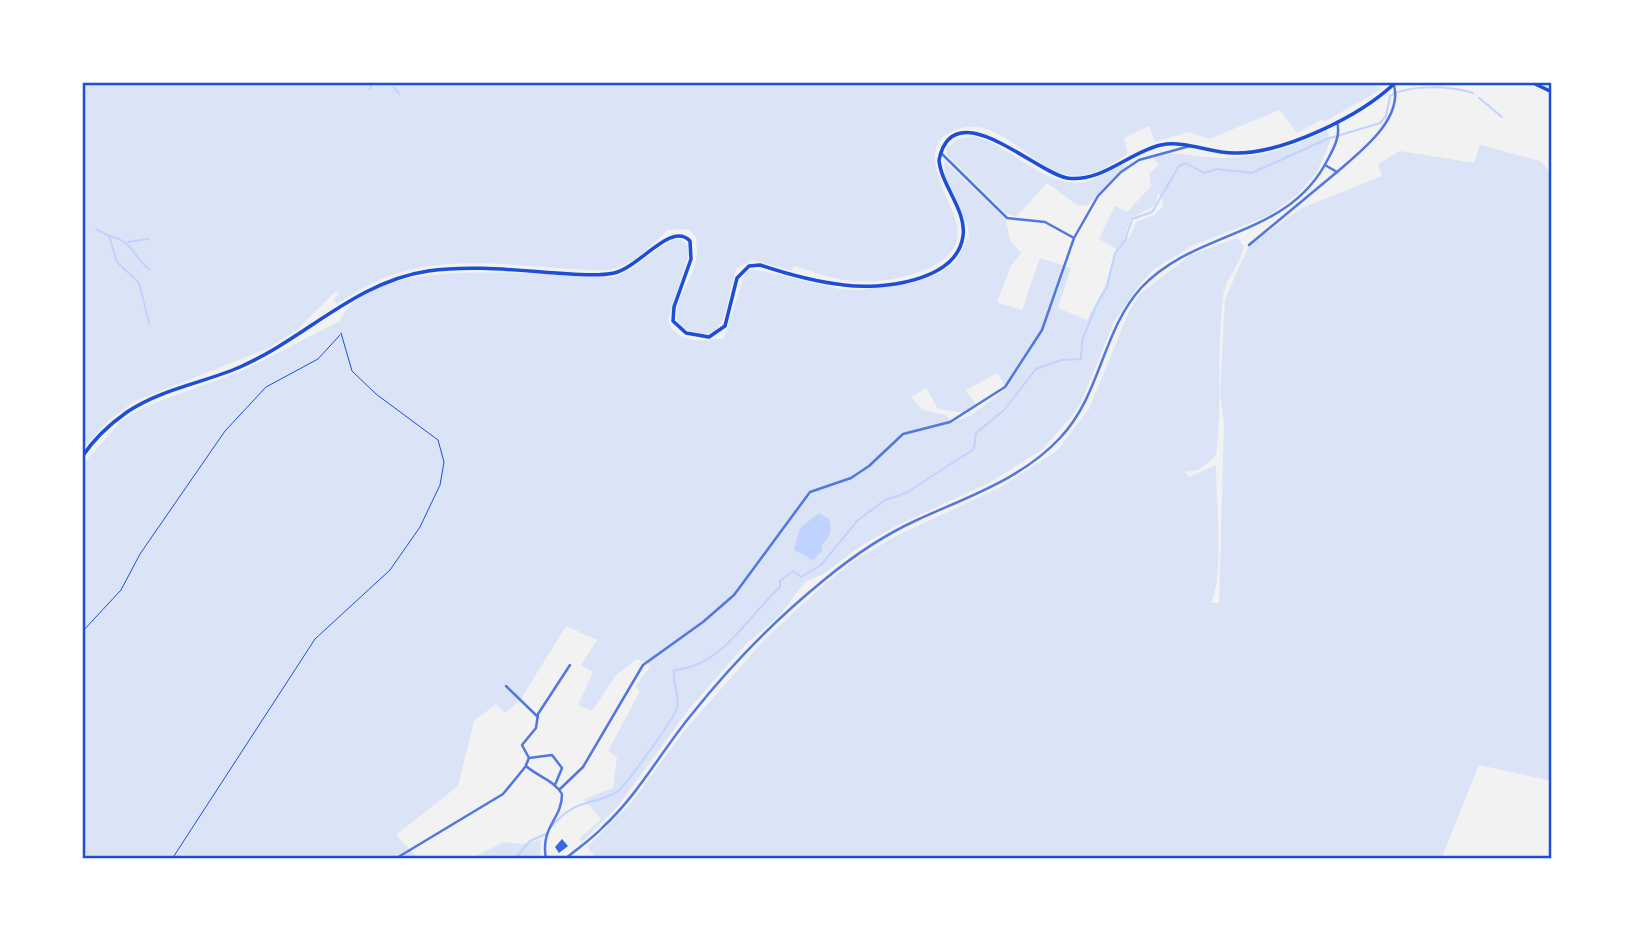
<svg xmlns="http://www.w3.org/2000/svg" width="1634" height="941" viewBox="0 0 1634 941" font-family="'PT Sans',sans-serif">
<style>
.green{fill:#dbe4f7;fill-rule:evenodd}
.water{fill:#bfd3fe}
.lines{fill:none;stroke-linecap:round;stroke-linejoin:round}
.stream{stroke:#bfd3fe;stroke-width:2}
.building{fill:#3d67dc}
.path{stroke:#1d4ed8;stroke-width:1}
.minor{stroke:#5277de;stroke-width:2.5}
.tertiary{stroke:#5277de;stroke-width:2.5}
.secondary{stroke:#1d4ed8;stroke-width:3.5}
.neatline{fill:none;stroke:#1d4ed8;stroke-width:2.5}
</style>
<rect width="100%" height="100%" fill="#f2f2f2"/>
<g class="green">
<path d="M 82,82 L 1370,82 L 1382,89 L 1324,122 L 1323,119 L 1297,133 L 1280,110 L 1209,139 L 1189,132 L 1155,142 L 1149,126 L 1124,138 L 1128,154 C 1114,162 1102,172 1086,175 C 1036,184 1006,111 955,130 C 906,149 962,210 958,235 C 953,274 883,284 850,281 C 832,279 812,271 794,266 L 791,271 L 753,260 L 737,268 C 724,298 732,355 679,326 C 670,301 692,283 696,260 C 698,253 696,244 696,237 L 689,229 L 667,230 C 649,248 636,263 610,270 C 538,271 459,251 389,276 C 369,283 354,294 336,304 L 334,299 L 339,294 L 336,291 L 298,329 L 267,349 L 135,401 L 108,421 L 82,450 Z"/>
<path d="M 1327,130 L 1330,142 L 1317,172 L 1298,194 L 1268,216 L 1192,246 L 1154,269 L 1137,288 L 1114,322 L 1079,407 L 1043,449 L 989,483 L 900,524 L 862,545 L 822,575 L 806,581 L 779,616 L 745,645 L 689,709 L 618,806 L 582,842 L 579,839 L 601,819 L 584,799 L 613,788 L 617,757 L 608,751 L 640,691 L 635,687 L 651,665 L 637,659 L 616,675 L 592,711 L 578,705 L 593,672 L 581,665 L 597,640 L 566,626 L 521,699 L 505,713 L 496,704 L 474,721 L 458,786 L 396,835 L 419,859 L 82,859 L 82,465 L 122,420 L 144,407 L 244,370 L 340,321 C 372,249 550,279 615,277 C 637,270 662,239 681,239 L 687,245 L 689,254 L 668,320 C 676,344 702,342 724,338 L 745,273 L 753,269 L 840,289 L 859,290 L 911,283 L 940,273 L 956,261 L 969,236 L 967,224 L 945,179 L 944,160 L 1006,220 L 1010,240 L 1021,253 L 1011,266 L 997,302 L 1022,310 L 1040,258 L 1071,268 L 1058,308 L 1087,320 L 1105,286 L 1116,249 L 1099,239 L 1115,206 L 1127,212 L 1151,186 L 1149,173 L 1159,165 L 1152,157 C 1172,151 1186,155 1206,157 C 1250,161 1288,150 1327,130 ZM 1158,194 L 1162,195 L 1163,206 L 1154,215 L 1136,222 L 1130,237 L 1124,238 L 1130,219 L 1155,205 ZM 997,373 L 1007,388 L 970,416 L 951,422 L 946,415 L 923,410 L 911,397 L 926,388 L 938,409 L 964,413 L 976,405 L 966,390 Z"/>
<path d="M 974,136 C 1010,145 1045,188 1084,182 C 1099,180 1117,164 1128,164 L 1087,206 L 1077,205 L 1047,183 L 1016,217 L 1006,213 L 947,155 L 946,149 L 957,139 Z"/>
<path d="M 1480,145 L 1540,161 L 1552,174 L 1552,781 L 1479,765 L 1441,859 L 597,859 L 587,847 L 632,802 L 684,731 L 764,640 L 826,583 L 852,562 L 896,536 L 1001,487 L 1057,451 L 1089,409 L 1128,314 L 1140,294 L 1190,255 L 1237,238 L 1244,246 C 1241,265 1225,278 1223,297 C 1216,351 1223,403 1216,456 L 1199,470 L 1185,472 L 1189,477 L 1216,465 C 1216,497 1224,578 1211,603 L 1219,603 L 1224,423 L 1220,394 L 1225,299 L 1249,245 L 1302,208 L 1382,176 L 1378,164 L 1400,151 L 1474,163 Z"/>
<polygon points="541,840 540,859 470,859 504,842 522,844"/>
</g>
<path class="water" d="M 819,513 L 829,519 C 832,531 831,536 822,545 L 822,551 L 813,560 L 794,550 L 800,528 Z"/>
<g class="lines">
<g class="stream">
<polyline points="394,87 399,94"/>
<polyline points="370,89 372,83"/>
<polyline points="1479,98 1502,117"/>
<polyline points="82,227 84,228"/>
<polyline points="96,229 109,236 117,262 139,283 149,323"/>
<path d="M 110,236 C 134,242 133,257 150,270"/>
<polyline points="128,242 148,239"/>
<path d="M 551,827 C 578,797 586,808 617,792 C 625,787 675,717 677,708 C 680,694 672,684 674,670 C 722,667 747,617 780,587 L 780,581 L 793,571 L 801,577 L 821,565 L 858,520 L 885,500 L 906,493 L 974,449 L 976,433 L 1004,410 L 1036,369 L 1062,360 L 1081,359 L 1082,341 L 1095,308 L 1107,287 L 1115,253 L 1125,240 L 1132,219 L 1152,212 L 1179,166 L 1186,163 L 1204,173 L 1217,169 L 1252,173 L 1327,139 L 1380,123 L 1386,116 L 1390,96 C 1410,84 1451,86 1473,93"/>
<polyline points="515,859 530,841 546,834"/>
</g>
</g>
<polygon class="building" points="562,839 568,846 559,853 555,847"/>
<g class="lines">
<g class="path">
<polyline points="82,632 121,590 140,554 225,431 266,387 318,359 340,335"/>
<polyline points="172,859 315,639 390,570 420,527 440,485 444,462 438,440 376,394 352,371 341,333"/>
</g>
<g class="minor">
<polyline points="941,153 1007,218 1045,222 1074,238"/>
<path d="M 1325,165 L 1337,172 C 1360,152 1403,120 1394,85"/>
<polyline points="1249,245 1337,172"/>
<polyline points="506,686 538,717"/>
<polyline points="529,758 522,745 536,728 538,714 570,665"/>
<polyline points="526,765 529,758 552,755 562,768 555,785"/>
<polyline points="560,789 583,767 643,665 703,622 734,595 810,492 851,478 869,466 903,434 950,422 1005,387 1042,330 1074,238 1098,196 1121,172 1139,160 1190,146"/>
<path d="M 395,859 L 503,794 L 526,766 C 537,776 555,781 562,794 C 562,820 540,826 546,859"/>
</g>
<path class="tertiary" d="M 565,859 C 578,848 592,839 603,827 C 638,795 662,750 692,714 C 731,665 776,619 824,580 C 853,556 884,535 917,520 C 967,497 1022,479 1060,438 C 1101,395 1102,331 1141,288 C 1197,228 1288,239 1328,159 C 1334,148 1341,135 1337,122"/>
<g class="secondary">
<polyline points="1531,82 1552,92"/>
<path d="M 82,457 C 93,440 110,424 127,412 C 161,389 203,383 240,367 C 306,338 355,282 428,271 C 470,265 513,270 556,273 C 574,274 596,277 614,273 C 640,267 671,221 690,241 L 691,259 L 674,307 L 673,321 L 686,333 L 709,337 L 725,326 L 737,278 L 749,266 L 760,265 C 787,274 816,282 844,285 C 880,290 957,282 963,236 C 967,211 941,185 939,160 C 953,91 1036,173 1067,178 C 1102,183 1129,152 1161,145 C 1185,140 1210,153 1234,153 C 1283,154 1361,116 1396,82"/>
</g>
</g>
<rect width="1634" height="941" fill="none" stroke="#ffffff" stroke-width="168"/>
<rect x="84" y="84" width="1466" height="773" class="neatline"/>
</svg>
